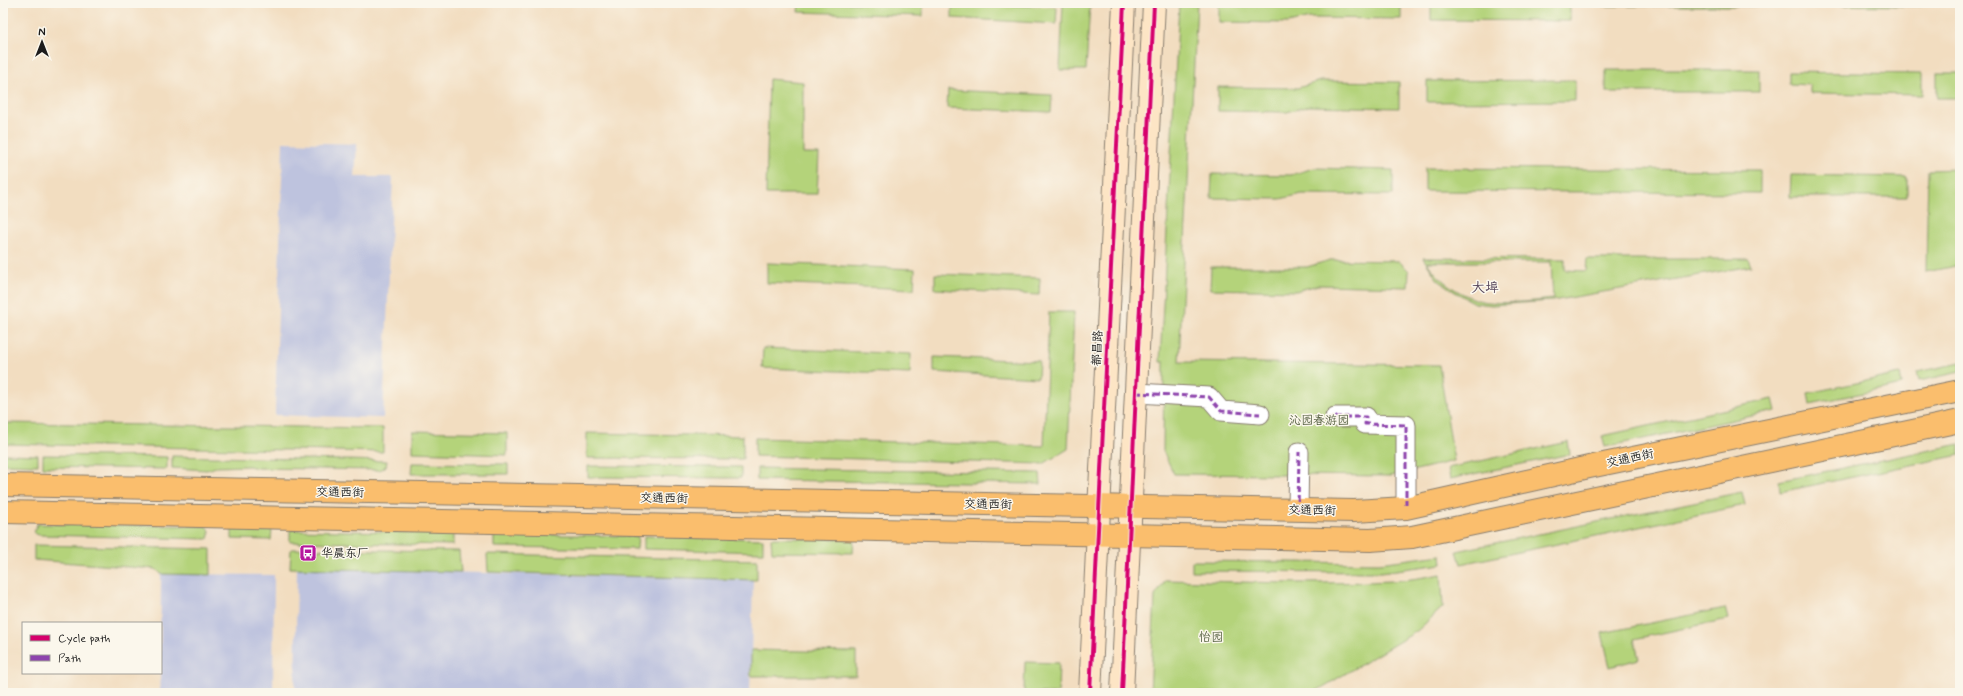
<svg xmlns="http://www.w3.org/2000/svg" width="1963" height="696" viewBox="0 0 1963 696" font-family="Mynerve,'LXGW WenKai TC',sans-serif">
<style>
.industrial{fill:#bec3de}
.green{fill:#b4d37a;stroke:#68784b;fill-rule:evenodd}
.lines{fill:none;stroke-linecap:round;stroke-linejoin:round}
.street-casing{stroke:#877c6e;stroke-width:21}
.secondary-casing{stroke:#877c6e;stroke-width:24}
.primary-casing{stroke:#877c6e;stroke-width:24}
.street{stroke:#fff;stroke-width:19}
.secondary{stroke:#fde5c5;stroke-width:22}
.primary{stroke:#fabe6d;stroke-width:22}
.quiet{stroke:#8e44ad;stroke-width:3;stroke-dasharray:6 3;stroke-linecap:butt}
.cycleway-casing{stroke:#fbf7ec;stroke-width:6}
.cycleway{stroke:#d6006c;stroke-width:4}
.labels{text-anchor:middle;stroke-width:3;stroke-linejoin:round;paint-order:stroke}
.street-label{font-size:12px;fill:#1c1c1c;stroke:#fbf7ec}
.park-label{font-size:12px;fill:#515c3d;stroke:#fbf7ec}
.poi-label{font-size:12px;fill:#1c1c1c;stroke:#fbf7ec;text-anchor:start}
.quarter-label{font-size:14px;fill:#57475c;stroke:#fbf7ec}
</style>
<rect width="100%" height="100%" fill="#fbf7ec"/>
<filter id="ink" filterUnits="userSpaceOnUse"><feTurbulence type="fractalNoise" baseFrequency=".025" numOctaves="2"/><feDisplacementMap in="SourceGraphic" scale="8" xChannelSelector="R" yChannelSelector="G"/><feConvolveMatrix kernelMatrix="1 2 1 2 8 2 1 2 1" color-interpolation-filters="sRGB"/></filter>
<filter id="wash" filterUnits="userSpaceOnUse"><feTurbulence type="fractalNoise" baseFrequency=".012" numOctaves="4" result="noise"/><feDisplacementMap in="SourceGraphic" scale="16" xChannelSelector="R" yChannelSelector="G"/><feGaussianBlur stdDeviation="0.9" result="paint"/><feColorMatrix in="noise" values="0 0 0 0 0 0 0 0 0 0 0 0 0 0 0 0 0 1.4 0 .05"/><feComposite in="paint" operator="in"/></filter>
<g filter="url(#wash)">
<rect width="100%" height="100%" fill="#f2ddc0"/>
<g class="industrial">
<polygon points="283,142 357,144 355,177 393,177 383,418 275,415"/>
<polygon points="297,568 753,580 750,693 295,693"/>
<polygon points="161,574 274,575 273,693 160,693"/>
</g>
<g class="green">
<polygon points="799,3 923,3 923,16 798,12"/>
<polygon points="952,3 1057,7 1056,24 952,18"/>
<polygon points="1063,3 1090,3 1086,70 1060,70"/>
<polygon points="1179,3 1197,3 1179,362 1439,365 1454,461 1391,476 1174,474 1163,451 1164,362 1160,362"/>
<polygon points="1219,3 1401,3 1401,19 1310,18 1288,23 1219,22"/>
<polygon points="1431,3 1570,3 1570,21 1431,20"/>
<rect x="1603" y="3" width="153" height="3"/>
<polygon points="1790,3 1921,3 1921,6 1790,5"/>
<rect x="1606" y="70" width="153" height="22"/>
<polygon points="1789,72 1922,74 1922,95 1810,93 1810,85 1789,84"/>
<rect x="1937" y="73" width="23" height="25"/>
<polygon points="769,79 803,82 803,154 819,154 817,194 766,194"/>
<polygon points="1575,80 1575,101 1427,102 1427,81"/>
<polygon points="1320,81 1399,82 1399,108 1309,106 1287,112 1218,111 1218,87 1298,88"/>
<polygon points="948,90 1052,95 1051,112 947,108"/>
<polygon points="1314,168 1393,170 1393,195 1302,194 1280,199 1211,198 1212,174 1291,175"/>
<polygon points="1425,168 1760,170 1760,193 1425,191"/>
<polygon points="1960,169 1960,265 1926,272 1928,170"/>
<polygon points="1791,175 1907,177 1907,197 1790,197"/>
<path d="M 1423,258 L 1565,259 L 1565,270 L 1586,271 L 1587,259 L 1748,259 L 1751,266 L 1552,301 L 1492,305 L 1475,303 L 1455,292 L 1438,280 ZM 1427,262 L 1551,262 L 1553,299 C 1535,301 1491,306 1475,299 C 1457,293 1436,278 1427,262 Z"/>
<polygon points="1330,260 1399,261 1409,271 1408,287 1318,285 1296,291 1210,289 1211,267 1307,267"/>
<polygon points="767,263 915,269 914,289 767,283"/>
<polygon points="935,274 1040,278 1039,295 935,289"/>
<polygon points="1049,312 1074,312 1068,449 1043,464 755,456 755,438 1044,446"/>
<polygon points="763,348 911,354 910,374 762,368"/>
<polygon points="934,357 1039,361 1038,378 934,372"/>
<polygon points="1960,363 1960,372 1919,381 1917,372"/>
<polygon points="1900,374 1902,385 1810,404 1808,393"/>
<polygon points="1773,399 1776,411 1605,447 1602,436"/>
<polygon points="3,423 383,428 383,452 3,444"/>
<polygon points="412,431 507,433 507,455 412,452"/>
<polygon points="587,433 743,436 743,459 587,458"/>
<polygon points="1568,442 1570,454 1450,479 1448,468"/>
<polygon points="1960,444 1960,455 1780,492 1779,481"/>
<polygon points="3,454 38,455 38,465 3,464"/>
<polygon points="43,455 167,457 167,469 43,467"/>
<polygon points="172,456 387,461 386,466 379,470 257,468 249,466 216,467 207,470 172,468"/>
<polygon points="412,463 508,464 508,474 411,474"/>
<polygon points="588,466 741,467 741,478 588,477"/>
<polygon points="757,468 1040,473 1041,484 757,480"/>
<polygon points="1742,492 1745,505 1461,564 1457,551"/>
<polygon points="37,524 206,526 210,531 208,539 39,535 34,533"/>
<polygon points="232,529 272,529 271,540 232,539"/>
<polygon points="290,530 453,533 453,545 290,542"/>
<polygon points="494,534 638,536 637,549 494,547"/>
<polygon points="644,536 763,539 763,552 644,549"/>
<polygon points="771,538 854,539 853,553 772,552"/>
<polygon points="34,545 211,549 211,575 161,574 156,569 34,560"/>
<polygon points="291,549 459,551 461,572 290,568"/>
<polygon points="487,554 757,560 757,580 488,572"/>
<polygon points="1441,555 1442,564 1381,572 1192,571 1192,561 1379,563"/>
<path d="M 1441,574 L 1443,607 L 1417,631 L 1313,693 L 1150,693 L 1155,596 L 1166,580 C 1241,582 1317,585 1392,581 C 1409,580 1425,577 1441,574 Z"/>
<polygon points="1725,608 1728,619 1634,639 1639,659 1610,667 1602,633"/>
<polygon points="751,650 856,652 856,676 751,676"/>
<polygon points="1025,662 1059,663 1058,693 1024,693"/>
</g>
</g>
<g filter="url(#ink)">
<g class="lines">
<g class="street-casing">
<g id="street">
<polyline points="1136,393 1209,397 1221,411 1260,414"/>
<polyline points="1335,417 1366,417 1365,424 1406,425 1406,508"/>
<polyline points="1298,510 1299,452"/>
</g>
</g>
<g class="secondary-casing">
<g id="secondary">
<polyline points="1090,693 1124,3"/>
<polyline points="1122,693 1154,3"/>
</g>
</g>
<g class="primary-casing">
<g id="primary">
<polyline points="3,485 1354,511 1406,508 1589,467 1960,391"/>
<polyline points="3,512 1370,540 1412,537 1960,421"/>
</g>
</g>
<use href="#street" class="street"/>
<use href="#secondary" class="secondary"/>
<use href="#primary" class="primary"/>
<g class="quiet">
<polyline points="1136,393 1209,397 1221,411 1260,414"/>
<polyline points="1335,417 1366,417 1365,424 1406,425 1406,508"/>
<polyline points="1298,510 1299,452"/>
</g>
<g class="cycleway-casing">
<g id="cycleway">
<polyline points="1090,693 1124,3"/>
<polyline points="1122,693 1154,3"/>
</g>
</g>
<use href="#cycleway" class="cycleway"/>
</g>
</g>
<defs>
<g id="bus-square" transform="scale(0.9)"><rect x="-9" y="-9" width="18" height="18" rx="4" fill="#b5179e" stroke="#fbf7ec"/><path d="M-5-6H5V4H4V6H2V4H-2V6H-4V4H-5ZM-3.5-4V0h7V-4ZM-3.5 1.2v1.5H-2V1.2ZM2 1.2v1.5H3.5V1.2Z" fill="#fff"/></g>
</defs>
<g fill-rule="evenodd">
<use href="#bus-square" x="308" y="553"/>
</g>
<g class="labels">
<g class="street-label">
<text transform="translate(1097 348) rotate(-87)" y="4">都昌路</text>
<text transform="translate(1630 458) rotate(-12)" y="4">交通西街</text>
<text transform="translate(340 492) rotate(1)" y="4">交通西街</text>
<text transform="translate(664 498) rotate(1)" y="4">交通西街</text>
<text transform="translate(988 504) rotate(1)" y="4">交通西街</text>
<text transform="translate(1312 510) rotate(1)" y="4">交通西街</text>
</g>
<g class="park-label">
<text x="1319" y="424">沁园春游园</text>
<text x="1211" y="641">怡园</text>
</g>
<g class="poi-label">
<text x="321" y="557">华晨东厂</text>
</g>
<g class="quarter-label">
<text x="1485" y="292">大埠</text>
</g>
</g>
<rect width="1963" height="696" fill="none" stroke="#fbf7ec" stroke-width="16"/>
<rect x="22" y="622" width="140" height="52" fill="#fbf7ec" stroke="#a29f99"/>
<rect x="30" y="635" width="20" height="6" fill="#d6006c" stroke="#a29f99"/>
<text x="58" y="642" font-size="12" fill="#1c1c1c">Cycle path</text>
<rect x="30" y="655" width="20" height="6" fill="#8e44ad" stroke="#a29f99"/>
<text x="58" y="662" font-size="12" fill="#1c1c1c">Path</text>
<g transform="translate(42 42)" stroke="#fbf7ec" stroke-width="3" paint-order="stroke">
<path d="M0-3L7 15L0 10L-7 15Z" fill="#1c1c1c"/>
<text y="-6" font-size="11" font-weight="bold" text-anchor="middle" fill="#1c1c1c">N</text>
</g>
</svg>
